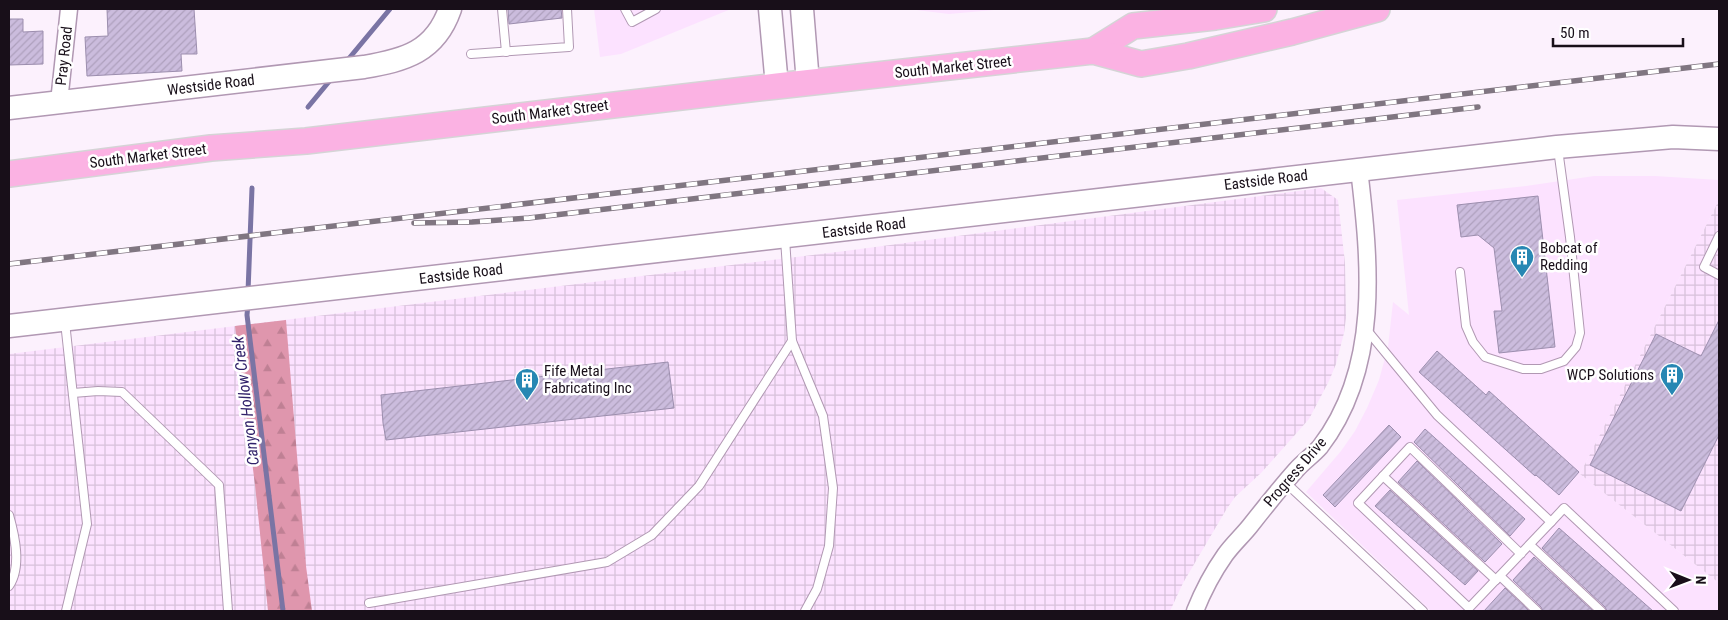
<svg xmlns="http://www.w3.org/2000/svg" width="1728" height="620" viewBox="0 0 1728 620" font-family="'Roboto Condensed',sans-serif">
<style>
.built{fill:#fce2ff}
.industrial{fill:url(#industrial-grid)}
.forest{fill:url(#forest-firs)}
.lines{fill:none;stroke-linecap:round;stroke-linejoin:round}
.stream{stroke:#7a74a4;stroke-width:5}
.building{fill:url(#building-hatch);stroke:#9c8eae}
.lane-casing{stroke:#b198b3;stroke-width:10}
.street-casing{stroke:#b198b3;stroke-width:19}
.secondary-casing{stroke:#b198b3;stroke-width:25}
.primary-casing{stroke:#d5d4d6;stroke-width:28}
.lane{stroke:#fff;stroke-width:8}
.street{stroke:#fff;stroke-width:16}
.secondary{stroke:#fff;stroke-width:22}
.primary{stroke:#fbb2e3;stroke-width:25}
.rail-casing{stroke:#807681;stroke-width:5.5}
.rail{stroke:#fff;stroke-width:4;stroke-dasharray:11;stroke-linecap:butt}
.labels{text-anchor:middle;stroke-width:5;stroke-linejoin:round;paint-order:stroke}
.street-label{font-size:15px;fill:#180f19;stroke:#fff}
.poi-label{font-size:15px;fill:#180f19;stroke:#fff;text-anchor:start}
.water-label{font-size:16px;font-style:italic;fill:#30216a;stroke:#fff}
</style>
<defs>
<pattern id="industrial-grid" width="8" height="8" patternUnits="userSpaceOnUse" patternTransform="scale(1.25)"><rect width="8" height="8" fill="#fce2ff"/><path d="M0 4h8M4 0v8" fill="none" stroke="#d7c1da"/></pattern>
<pattern id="forest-firs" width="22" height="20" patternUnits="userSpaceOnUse" patternTransform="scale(1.25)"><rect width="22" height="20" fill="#df96ad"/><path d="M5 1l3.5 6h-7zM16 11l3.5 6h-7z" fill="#bf8094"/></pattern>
<pattern id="building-hatch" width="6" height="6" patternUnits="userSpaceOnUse" patternTransform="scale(1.25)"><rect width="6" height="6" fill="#cbbcdd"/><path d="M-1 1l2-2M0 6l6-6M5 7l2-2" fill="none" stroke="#aea0bd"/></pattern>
</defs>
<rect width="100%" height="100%" fill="#fcf1fd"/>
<g class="built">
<polygon points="594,9 731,9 621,54 600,57"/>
<polygon points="908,9 1005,9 949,14"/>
<polygon points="1594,176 1655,176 1719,180 1719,200 1580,474 1719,583 1719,611 1431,611 1306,492 1341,451 1355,431 1367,408 1379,380 1388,347 1393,302 1409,315 1397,200 1526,186"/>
</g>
<g class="industrial">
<polygon points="1321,188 1338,200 1345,263 1346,318 1344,333 1336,364 1329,381 1309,419 1261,473 1235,497 1226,510 1183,583 1170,611 9,611 9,354 845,251"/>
<polygon points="1719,200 1719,583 1580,474"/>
</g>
<polygon class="forest" points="286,320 306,566 312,611 268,611 255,485 235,326"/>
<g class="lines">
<g class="stream">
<polyline points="346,62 390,9"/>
<polyline points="308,107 332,78"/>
<polyline points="248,292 252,188"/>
<polyline points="248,303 247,315 283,611"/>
</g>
</g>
<g class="building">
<polygon points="107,9 194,9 197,54 181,54 182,71 87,76 85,37 108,36"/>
<polygon points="508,9 561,9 562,18 509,24"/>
<polygon points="9,19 23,19 23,32 43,31 43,64 9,65"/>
<polygon points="1538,196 1555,347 1499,353 1494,311 1502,311 1494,248 1478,235 1461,237 1457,205"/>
<polygon points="1719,320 1719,435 1681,511 1590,465 1656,334 1701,356"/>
<polygon points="1437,351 1486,395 1489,391 1579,472 1559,495 1536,475 1535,476 1419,372"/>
<polygon points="668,362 674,408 386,440 383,423 381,395"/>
<polygon points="1389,425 1401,437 1335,507 1323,495"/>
<polygon points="1425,429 1525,519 1510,536 1414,442"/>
<polygon points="1417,461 1502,544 1486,561 1485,562 1398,482"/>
<polygon points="1390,490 1478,571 1465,585 1375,506"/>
<polygon points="1559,528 1653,611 1607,611 1605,607 1542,548"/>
<polygon points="1534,557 1593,611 1543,611 1541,607 1513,580"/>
<polygon points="1505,588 1529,611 1484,611"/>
</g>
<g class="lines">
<g class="lane-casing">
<g id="lane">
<polyline points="502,9 506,52"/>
<polyline points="625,9 632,22 656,9"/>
<polyline points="471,54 569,47 567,9"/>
<polyline points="1719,236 1704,267 1719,275"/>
<polyline points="785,239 792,341 823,416 833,488 829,546 817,589 805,611"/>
<polyline points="1460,272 1466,326 1473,342 1485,357 1523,369 1541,369 1564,361 1576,347 1580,333 1570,237 1558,149"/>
<polyline points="65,322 87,524 66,611"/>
<polyline points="1366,329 1437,415 1551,522 1469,608 1358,503 1410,447 1521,554"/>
<polyline points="73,393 98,391 122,392 219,485 228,611"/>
<polyline points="1383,476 1496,580"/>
<polyline points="1285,482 1423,611"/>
<path d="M 9,515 C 15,536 22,567 9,586"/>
<polyline points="1551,522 1564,508 1674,611"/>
<polyline points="1530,545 1601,611"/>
<polyline points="1500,576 1537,611"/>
<polyline points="369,603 607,562 652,535 699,486 792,341"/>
</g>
</g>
<g class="street-casing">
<g id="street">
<polyline points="59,102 69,9"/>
<path d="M 1195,611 C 1203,591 1213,572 1225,555 C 1233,544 1242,536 1250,526 C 1265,507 1280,488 1296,470 C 1303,462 1313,455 1320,447 C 1381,368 1370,262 1359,169"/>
</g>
</g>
<g class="secondary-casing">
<g id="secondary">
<polyline points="770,9 777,86"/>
<polyline points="802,9 808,83"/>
<path d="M 9,108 L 364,67 C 405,60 435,52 450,9"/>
<polyline points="9,326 1557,147 1673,137 1719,139"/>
</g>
</g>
<g class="primary-casing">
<g id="primary">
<polyline points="1093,51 1133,26 1215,17 1264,9"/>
<polyline points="9,174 211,148 306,141 777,86 1093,51 1141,64 1188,56 1292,32 1377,9"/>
</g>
</g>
<use href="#lane" class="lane"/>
<use href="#street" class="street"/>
<use href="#secondary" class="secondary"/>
<use href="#primary" class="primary"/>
<g class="rail-casing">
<g id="rail">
<polyline points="414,223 472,222 529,218 1478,107"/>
<polyline points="9,264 1719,64"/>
</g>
</g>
<use href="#rail" class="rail"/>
</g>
<defs>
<g id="building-pin" transform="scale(1.25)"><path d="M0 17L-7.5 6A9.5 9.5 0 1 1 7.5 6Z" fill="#2787b3" stroke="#fff"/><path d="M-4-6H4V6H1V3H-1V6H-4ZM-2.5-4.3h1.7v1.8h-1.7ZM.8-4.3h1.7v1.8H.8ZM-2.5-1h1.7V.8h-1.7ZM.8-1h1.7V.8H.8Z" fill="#fff"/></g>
</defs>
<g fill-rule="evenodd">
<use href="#building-pin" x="1522" y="257"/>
<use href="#building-pin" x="1672" y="375"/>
<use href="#building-pin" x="527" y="380"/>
</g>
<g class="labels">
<g class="street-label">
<text transform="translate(64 56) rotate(-84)" y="5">Pray Road</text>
<text transform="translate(953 67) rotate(-6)" y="5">South Market Street</text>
<text transform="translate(211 85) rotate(-7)" y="5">Westside Road</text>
<text transform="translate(550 112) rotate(-7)" y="5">South Market Street</text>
<text transform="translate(148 156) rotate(-7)" y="5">South Market Street</text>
<text transform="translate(1266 180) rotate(-7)" y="5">Eastside Road</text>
<text transform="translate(864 228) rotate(-7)" y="5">Eastside Road</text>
<text transform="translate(461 274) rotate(-7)" y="5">Eastside Road</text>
<text transform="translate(1295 472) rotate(-49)" y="5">Progress Drive</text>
</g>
<g class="poi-label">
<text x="1540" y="253">Bobcat of<tspan x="1540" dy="17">Redding</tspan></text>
<text x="544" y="376">Fife Metal<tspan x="544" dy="17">Fabricating Inc</tspan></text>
<text x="1654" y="380" text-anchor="end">WCP Solutions</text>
</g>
<g class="water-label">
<text transform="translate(245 401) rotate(-97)" y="6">Canyon Hollow Creek</text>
</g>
</g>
<rect width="1728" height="620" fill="none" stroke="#180f19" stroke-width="20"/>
<g transform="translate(1688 580) rotate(91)" stroke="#ffffff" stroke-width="4" paint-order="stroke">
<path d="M0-4L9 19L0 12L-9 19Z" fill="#180f19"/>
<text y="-8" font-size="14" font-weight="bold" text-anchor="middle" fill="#180f19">N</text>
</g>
<path d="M1553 38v8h130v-8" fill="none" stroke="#180f19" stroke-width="2.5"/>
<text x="1560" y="38" font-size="15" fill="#180f19" stroke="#ffffff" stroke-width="4" paint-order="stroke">50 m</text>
</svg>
